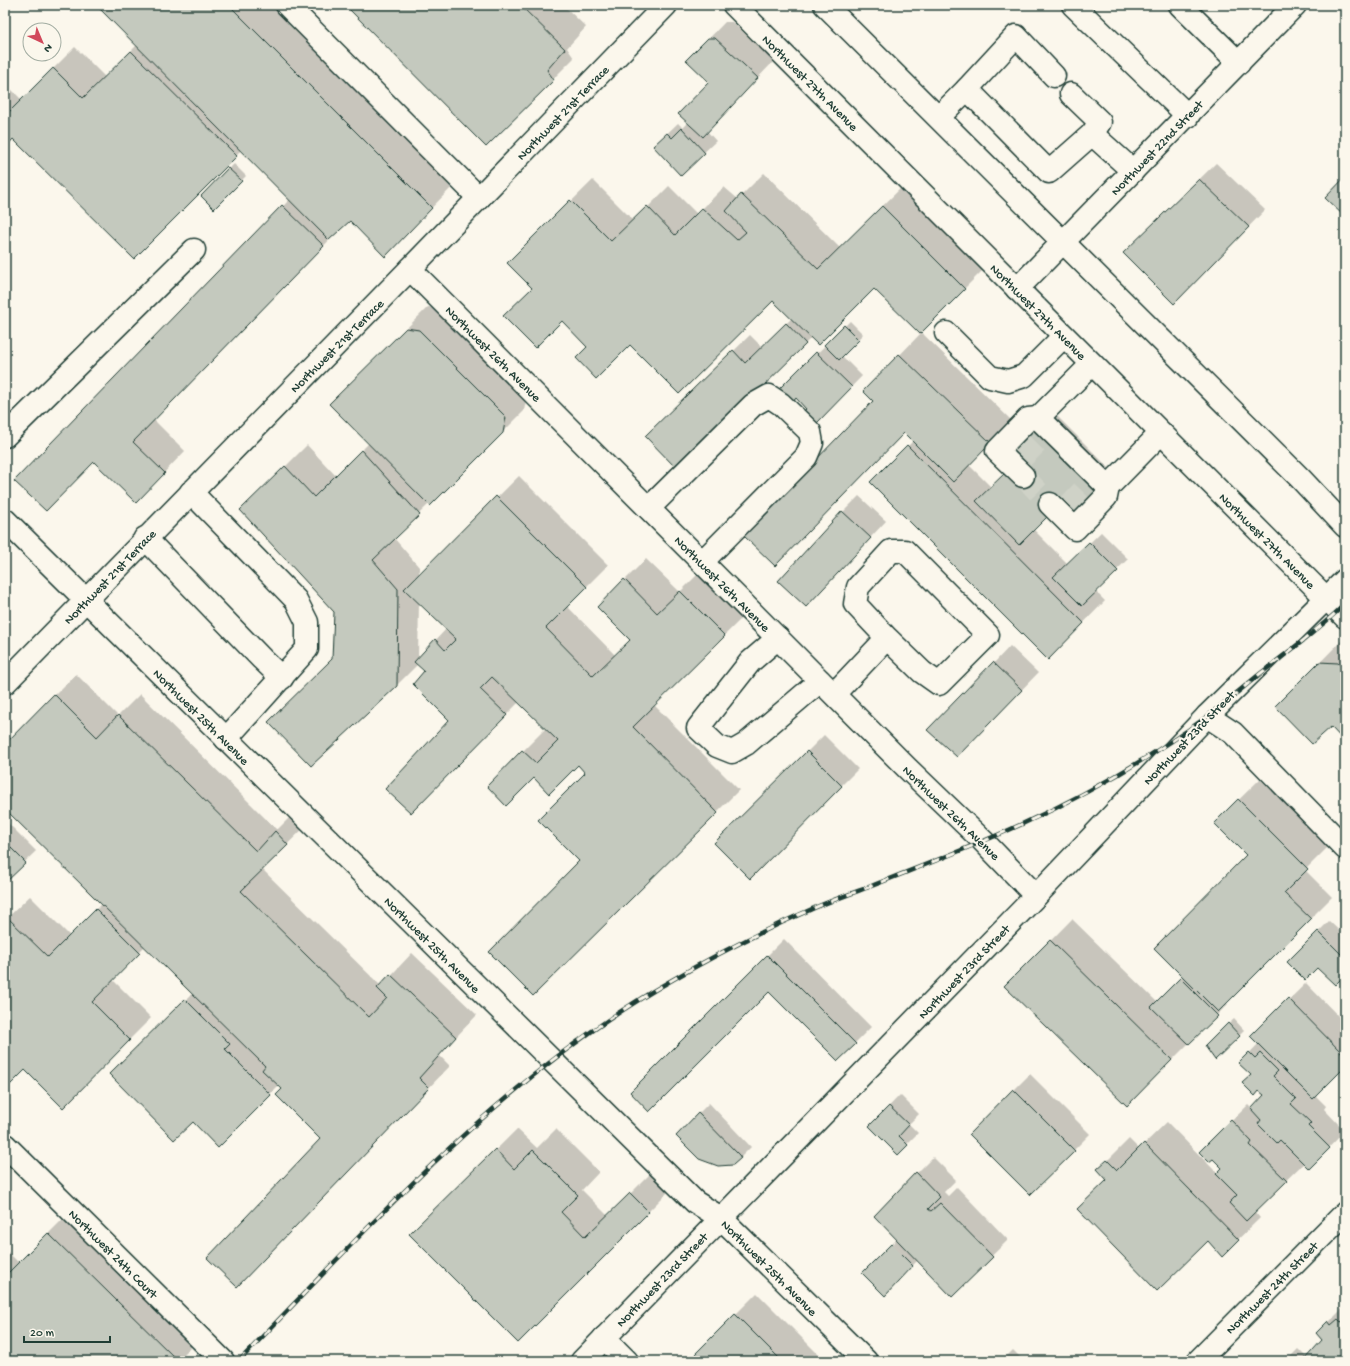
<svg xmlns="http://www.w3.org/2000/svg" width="1350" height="1366" viewBox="0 0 1350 1366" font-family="'Gochi Hand',sans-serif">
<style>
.shadow{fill:#0003;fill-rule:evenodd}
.building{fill:#c4c9be;stroke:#1f3d34}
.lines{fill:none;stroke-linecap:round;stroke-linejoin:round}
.minor-tunnel{stroke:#cfd2c7;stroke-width:22;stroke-dasharray:22 11;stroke-linecap:butt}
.minor-casing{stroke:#1f3d34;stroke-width:25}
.highway-casing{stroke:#1f3d34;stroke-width:25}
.minor{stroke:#fbf7ec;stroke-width:22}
.highway{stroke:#fbf7ec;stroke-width:22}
.rail-casing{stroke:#1f3d34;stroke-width:4.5}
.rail{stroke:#fbf7ec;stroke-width:3;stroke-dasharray:9;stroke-linecap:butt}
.labels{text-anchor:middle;stroke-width:4;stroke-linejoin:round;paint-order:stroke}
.street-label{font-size:13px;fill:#1f3d34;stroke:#fbf7ec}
</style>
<rect width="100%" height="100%" fill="#fbf7ec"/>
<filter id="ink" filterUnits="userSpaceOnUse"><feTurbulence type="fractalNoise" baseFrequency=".025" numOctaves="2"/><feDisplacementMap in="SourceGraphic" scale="8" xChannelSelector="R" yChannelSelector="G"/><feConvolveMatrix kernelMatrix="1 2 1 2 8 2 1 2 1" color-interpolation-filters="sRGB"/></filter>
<g filter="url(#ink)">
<g class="shadow">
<polygon points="97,5 272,5 453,186 406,234 350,219 346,223 154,420 185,451 157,480 94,461 16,481 290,199 241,150 134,258 14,138 5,147 5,89 8,86 22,100 75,47 105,77 137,45"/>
<polygon points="346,5 563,5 586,27 567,48 574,58 486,146"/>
<polygon points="725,22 732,22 774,61 707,131 716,141 681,174 654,146 678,123 683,128 689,122 710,82 688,60"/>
<polygon points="1216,163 1265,210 1191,286 1141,236"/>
<polygon points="234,164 246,176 214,208 202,196"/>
<polygon points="764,173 840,248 904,185 986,267 921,332 1012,421 969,465 991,487 1021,458 1051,410 1118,477 1062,501 1033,529 1068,564 1101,532 1128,559 1095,591 1105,601 1048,659 872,482 913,441 865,391 921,333 874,287 811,338 678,468 647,436 750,335 762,347 792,318 773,300 630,344 589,347 509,263 593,180 634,221 669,186 697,214 724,187 738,199"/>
<path d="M 428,307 L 441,309 L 527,395 L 524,411 L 430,505 L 429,504 L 394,538 L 419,567 L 419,575 L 519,476 L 608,565 L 567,606 L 615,655 L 631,639 L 598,607 L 646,559 L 680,592 L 702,570 L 746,614 L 654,705 L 739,790 L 533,995 L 581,861 L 586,773 L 578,764 L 534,776 L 488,786 L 546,728 L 519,702 L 433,790 L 451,720 L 425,671 L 418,664 L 396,686 L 333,659 L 335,611 L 263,489 L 307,445 L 336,476 L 369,443 L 330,404 ZM 419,602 L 447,628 L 418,659 Z"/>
<polygon points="850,321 863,334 842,356 862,376 816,423 808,409 796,397 781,389"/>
<polygon points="859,496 886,521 806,606 843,512"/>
<polygon points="1342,640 1345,641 1345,741 1331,725 1277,706"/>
<polygon points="1010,646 1038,673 973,740 994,663"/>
<polygon points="76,674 118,716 140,694 276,829 278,829 297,810 309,823 262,869 381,986 412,953 477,1015 439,1055 450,1066 258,1264 321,1139 279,1085 218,1146 193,1121 111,1074 193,993 145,946 112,979 151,1018 63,1106 25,1069 5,1089 5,920 30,896 70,936 102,904 5,808 5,745"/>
<polygon points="824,735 858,769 750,877 716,843"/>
<polygon points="1260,779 1329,846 1305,870 1332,897 1226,1003 1228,1004 1149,1083 1006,986 1072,919 1157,1002 1183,976 1247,855 1215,823"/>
<polygon points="5,820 36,851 5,881"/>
<polygon points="1329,921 1345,936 1345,974 1317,967 1289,962"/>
<polygon points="784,939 871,1027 855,1043 838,1059 769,990 631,1092"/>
<polygon points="1306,983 1345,1023 1345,1066 1315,1095 1326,1106 1324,1109 1345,1131 1309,1168 1304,1163 1254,1211 1260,1218 1222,1255 1208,1240 1109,1180 1099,1169 1129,1139 1139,1149 1167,1122 1217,1173 1223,1168 1213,1157 1200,1152 1248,1105 1252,1109 1265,1095 1252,1075 1240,1063 1259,1043 1252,1036"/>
<polygon points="1234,1019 1244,1030 1215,1058 1206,1046"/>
<polygon points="1030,1074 1090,1134 1030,1194 970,1134"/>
<polygon points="900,1095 919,1114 909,1124 918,1133 898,1153 870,1126"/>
<polygon points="709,1103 751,1147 740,1158 698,1114"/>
<polygon points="517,1129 537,1148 556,1129 599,1172 582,1190 608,1216 652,1172 670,1190 518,1342 411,1234"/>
<polygon points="933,1157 956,1180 944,1192 948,1196 957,1187 1008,1240 952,1295 918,1260 885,1294 863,1273 897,1239 917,1173"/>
<polygon points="70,1212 199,1339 177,1361 5,1361 5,1249 19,1263"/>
<polygon points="757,1293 825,1361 697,1361 693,1357"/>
<polygon points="1345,1306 1345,1361 1286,1361 1298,1349 1306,1357 1324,1340 1318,1333"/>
<polygon points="1013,1350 1024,1361 1002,1361"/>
</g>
<g class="building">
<polygon points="96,5 229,5 432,208 385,257 350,221 329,240"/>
<polygon points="345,5 520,5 565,49 547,70 554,80 486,147"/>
<polygon points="708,38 715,38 758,78 703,137 678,114 709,82 686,60"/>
<polygon points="131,51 237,156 134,259 13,139 5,148 5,116 53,68 83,98"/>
<polygon points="682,128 705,153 681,176 653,146 667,133 672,138"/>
<polygon points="228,168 242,181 214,209 201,196"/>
<polygon points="1345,177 1345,217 1325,198"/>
<polygon points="1199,179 1249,227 1174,304 1123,253"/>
<polygon points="741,194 818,269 882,206 965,289 920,334 874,289 818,345 773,301 679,394 630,345 596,379 576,358 587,347 562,321 535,348 503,316 532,288 507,263 570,200 611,241 647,206 675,235 702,208 737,240 746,232 726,211"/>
<polygon points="282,205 324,246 133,442 165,473 136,503 94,462 46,511 14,481"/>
<polygon points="786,323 806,344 678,470 645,436 733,350 745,363"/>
<polygon points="844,325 859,340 839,360 824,345"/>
<polygon points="406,328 419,330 506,417 503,433 430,506 329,404"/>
<polygon points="816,352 852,387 816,424 803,412 806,409 796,398 793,402 779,389"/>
<polygon points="899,354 991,443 953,482 904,433 775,566 743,535 873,401 863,391"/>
<polygon points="1034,426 1102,494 1077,518 1049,515 1019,545 976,501 1007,471 1011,449"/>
<polygon points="907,445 1084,623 1048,660 870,482"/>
<polygon points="361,450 420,515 373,560 398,589 397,686 311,766 268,722 332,659 334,612 240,510 285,466 314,497"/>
<polygon points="496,496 587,587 546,628 593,676 630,640 597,607 624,579 657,613 680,591 725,636 633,727 718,813 533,996 489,952 579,861 538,820 585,773 578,765 549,794 534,778 506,806 487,786 522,750 536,763 558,741 492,677 480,689 507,715 411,813 385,789 449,720 413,684 424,671 414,662 435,639 445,650 456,639 404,589"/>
<polygon points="842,511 871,538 806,607 778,581"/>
<polygon points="1089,542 1118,571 1082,606 1053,577"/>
<polygon points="993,662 1022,690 957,757 927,730"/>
<polygon points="1319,662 1338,663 1345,670 1345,742 1331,727 1312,744 1275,706"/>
<polygon points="54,694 97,737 118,715 255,850 257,851 275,831 288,845 241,891 369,1017 387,998 377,988 390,974 456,1037 419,1078 429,1088 237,1287 207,1258 320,1139 276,1095 282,1089 262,1070 265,1066 5,809 5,744"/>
<polygon points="807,751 842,786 750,879 714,843"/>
<polygon points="1238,799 1308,869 1284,893 1311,919 1218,1012 1154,948 1246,855 1214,823"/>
<polygon points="5,842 26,863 5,883"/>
<polygon points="96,909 140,953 92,1002 130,1040 63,1108 25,1070 5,1090 5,919 7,917 48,957"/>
<polygon points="1318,931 1345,958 1345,975 1335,985 1317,968 1305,980 1287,962"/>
<polygon points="1050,940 1172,1060 1127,1106 1004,986"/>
<polygon points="767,955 856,1044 838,1061 769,992 649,1112 630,1092"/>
<polygon points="1180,978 1218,1016 1189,1044 1151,1007"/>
<polygon points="1288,998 1345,1056 1345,1067 1313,1099 1250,1036"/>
<polygon points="185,999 230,1044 225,1049 271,1095 218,1148 193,1122 174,1140 109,1074"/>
<polygon points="1228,1023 1240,1036 1215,1060 1205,1046"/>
<polygon points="1249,1052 1255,1058 1260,1053 1278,1071 1273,1076 1296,1099 1291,1104 1311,1123 1308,1126 1330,1148 1309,1169 1280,1140 1277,1143 1258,1124 1261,1120 1251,1109 1264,1095 1259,1091 1255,1096 1242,1083 1251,1075 1238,1063"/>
<polygon points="1013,1089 1075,1151 1030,1195 969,1134"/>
<polygon points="889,1106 909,1125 899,1136 908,1145 898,1155 869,1126"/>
<polygon points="698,1113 739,1155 741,1158 733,1165 718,1166 699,1159 676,1136"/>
<polygon points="1231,1120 1252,1142 1250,1145 1287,1181 1246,1221 1229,1203 1237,1195 1216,1174 1222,1168 1213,1159 1209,1162 1199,1152"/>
<polygon points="1144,1143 1239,1240 1222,1257 1208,1241 1157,1291 1077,1209 1107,1180 1097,1169 1107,1160 1117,1170"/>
<polygon points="495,1149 514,1169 533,1150 578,1195 561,1212 585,1237 630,1193 649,1212 518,1343 409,1234"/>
<polygon points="916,1172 940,1197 928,1209 931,1211 940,1203 993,1257 952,1297 874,1216"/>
<polygon points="48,1233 178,1361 5,1361 5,1276"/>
<polygon points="891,1244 913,1266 885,1296 862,1273"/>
<polygon points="735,1314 782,1361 696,1361 692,1357"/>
<polygon points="1338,1319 1345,1326 1345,1361 1303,1361 1322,1340 1316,1333 1328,1321 1331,1325"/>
</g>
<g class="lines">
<g class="minor-tunnel">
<polyline points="1021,459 1044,436"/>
<polyline points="1023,476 1050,504"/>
<polyline points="1067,507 1090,483"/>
</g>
<g class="minor-casing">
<g id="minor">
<polyline points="287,5 479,198"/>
<polyline points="1073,5 1188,116"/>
<polyline points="1180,5 1239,63"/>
<polyline points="967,89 1016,36 1054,76"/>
<polyline points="1071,94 1100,122 1092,134"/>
<polyline points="939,117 967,89 1049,172 1092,134 1133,171"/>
<polyline points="410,269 908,769 983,841 1036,896"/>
<polyline points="1017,289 1295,5"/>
<polyline points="946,333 990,377 1008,381 1024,376 1064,336"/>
<polyline points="1092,364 1038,418 1108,487 1161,433"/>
<polyline points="5,436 194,250"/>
<polyline points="1023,476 997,451 1028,419 1038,418"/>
<polyline points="191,492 296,600 307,622 307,649 226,739"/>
<polyline points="1050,504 1075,529 1106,497 1108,487"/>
<polyline points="649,508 753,405 769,396 781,404 810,432 812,443 806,457 702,562"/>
<polyline points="5,520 695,1202 721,1218 866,1361"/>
<polyline points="145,538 262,659 282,678"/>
<polyline points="778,638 750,662 698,728 717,746 732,752 746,744 820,681"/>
<polyline points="5,683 410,269 666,5"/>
<polyline points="834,694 887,638 855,604 858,587 891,551 905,551 988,635 939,684 922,672 887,638"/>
<polyline points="1207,716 1233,733 1345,848"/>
<polyline points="5,1145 223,1361"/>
<polyline points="604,1338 627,1361"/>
<polyline points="582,1361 1036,896 1207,716 1345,580"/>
<polyline points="1198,1361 1345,1213"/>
</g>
</g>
<g class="highway-casing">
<g id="highway">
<polyline points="734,5 1345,617"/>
<polyline points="825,5 1300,478 1345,526"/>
</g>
</g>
<use href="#minor" class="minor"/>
<use href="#highway" class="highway"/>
<g class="rail-casing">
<path id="rail" d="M 239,1361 C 373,1223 503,1076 672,980 C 717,954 764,930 812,909 C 830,901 850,894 869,887 C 919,867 970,848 1020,825 C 1086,795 1150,758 1208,716 C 1226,702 1244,687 1261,673 C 1290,651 1319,629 1345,604"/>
</g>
<use href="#rail" class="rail"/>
</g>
</g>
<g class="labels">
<g class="street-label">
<text transform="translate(811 82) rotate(45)" y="5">Northwest 27th Avenue</text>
<text transform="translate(562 112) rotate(-46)" y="5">Northwest 21st Terrace</text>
<text transform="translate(1156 147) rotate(-46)" y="5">Northwest 22nd Street</text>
<text transform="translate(1039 311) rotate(45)" y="5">Northwest 27th Avenue</text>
<text transform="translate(336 345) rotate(-45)" y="5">Northwest 21st Terrace</text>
<text transform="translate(494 353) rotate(45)" y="5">Northwest 26th Avenue</text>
<text transform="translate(1268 540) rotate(45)" y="5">Northwest 27th Avenue</text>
<text transform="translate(109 576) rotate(-46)" y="5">Northwest 21st Terrace</text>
<text transform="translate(723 583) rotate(45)" y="5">Northwest 26th Avenue</text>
<text transform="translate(202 716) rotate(45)" y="5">Northwest 25th Avenue</text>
<text transform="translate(1188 737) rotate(-46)" y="5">Northwest 23rd Street</text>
<text transform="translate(952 812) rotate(44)" y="5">Northwest 26th Avenue</text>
<text transform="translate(433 944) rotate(45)" y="5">Northwest 25th Avenue</text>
<text transform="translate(963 971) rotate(-46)" y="5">Northwest 23rd Street</text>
<text transform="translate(114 1253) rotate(45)" y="5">Northwest 24th Court</text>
<text transform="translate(770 1267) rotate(45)" y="5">Northwest 25th Avenue</text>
<text transform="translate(661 1279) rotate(-46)" y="5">Northwest 23rd Street</text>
<text transform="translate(1271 1287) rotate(-45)" y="5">Northwest 24th Street</text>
</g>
</g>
<rect width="1350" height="1366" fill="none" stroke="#fbf7ec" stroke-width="20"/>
<rect x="10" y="10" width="1330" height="1346" fill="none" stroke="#1f3d34" stroke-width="1.5" filter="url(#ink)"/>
<g transform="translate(42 42) rotate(136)"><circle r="19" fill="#fbf7ec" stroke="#a3ada2"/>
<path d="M0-3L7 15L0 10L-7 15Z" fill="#d1495b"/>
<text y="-6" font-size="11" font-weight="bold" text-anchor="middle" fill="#1f3d34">N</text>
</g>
<path d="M24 1336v6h86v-6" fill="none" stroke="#1f3d34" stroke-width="2"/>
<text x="30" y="1336" font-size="12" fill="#1f3d34" stroke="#fbf7ec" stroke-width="3" paint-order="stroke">20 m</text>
</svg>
